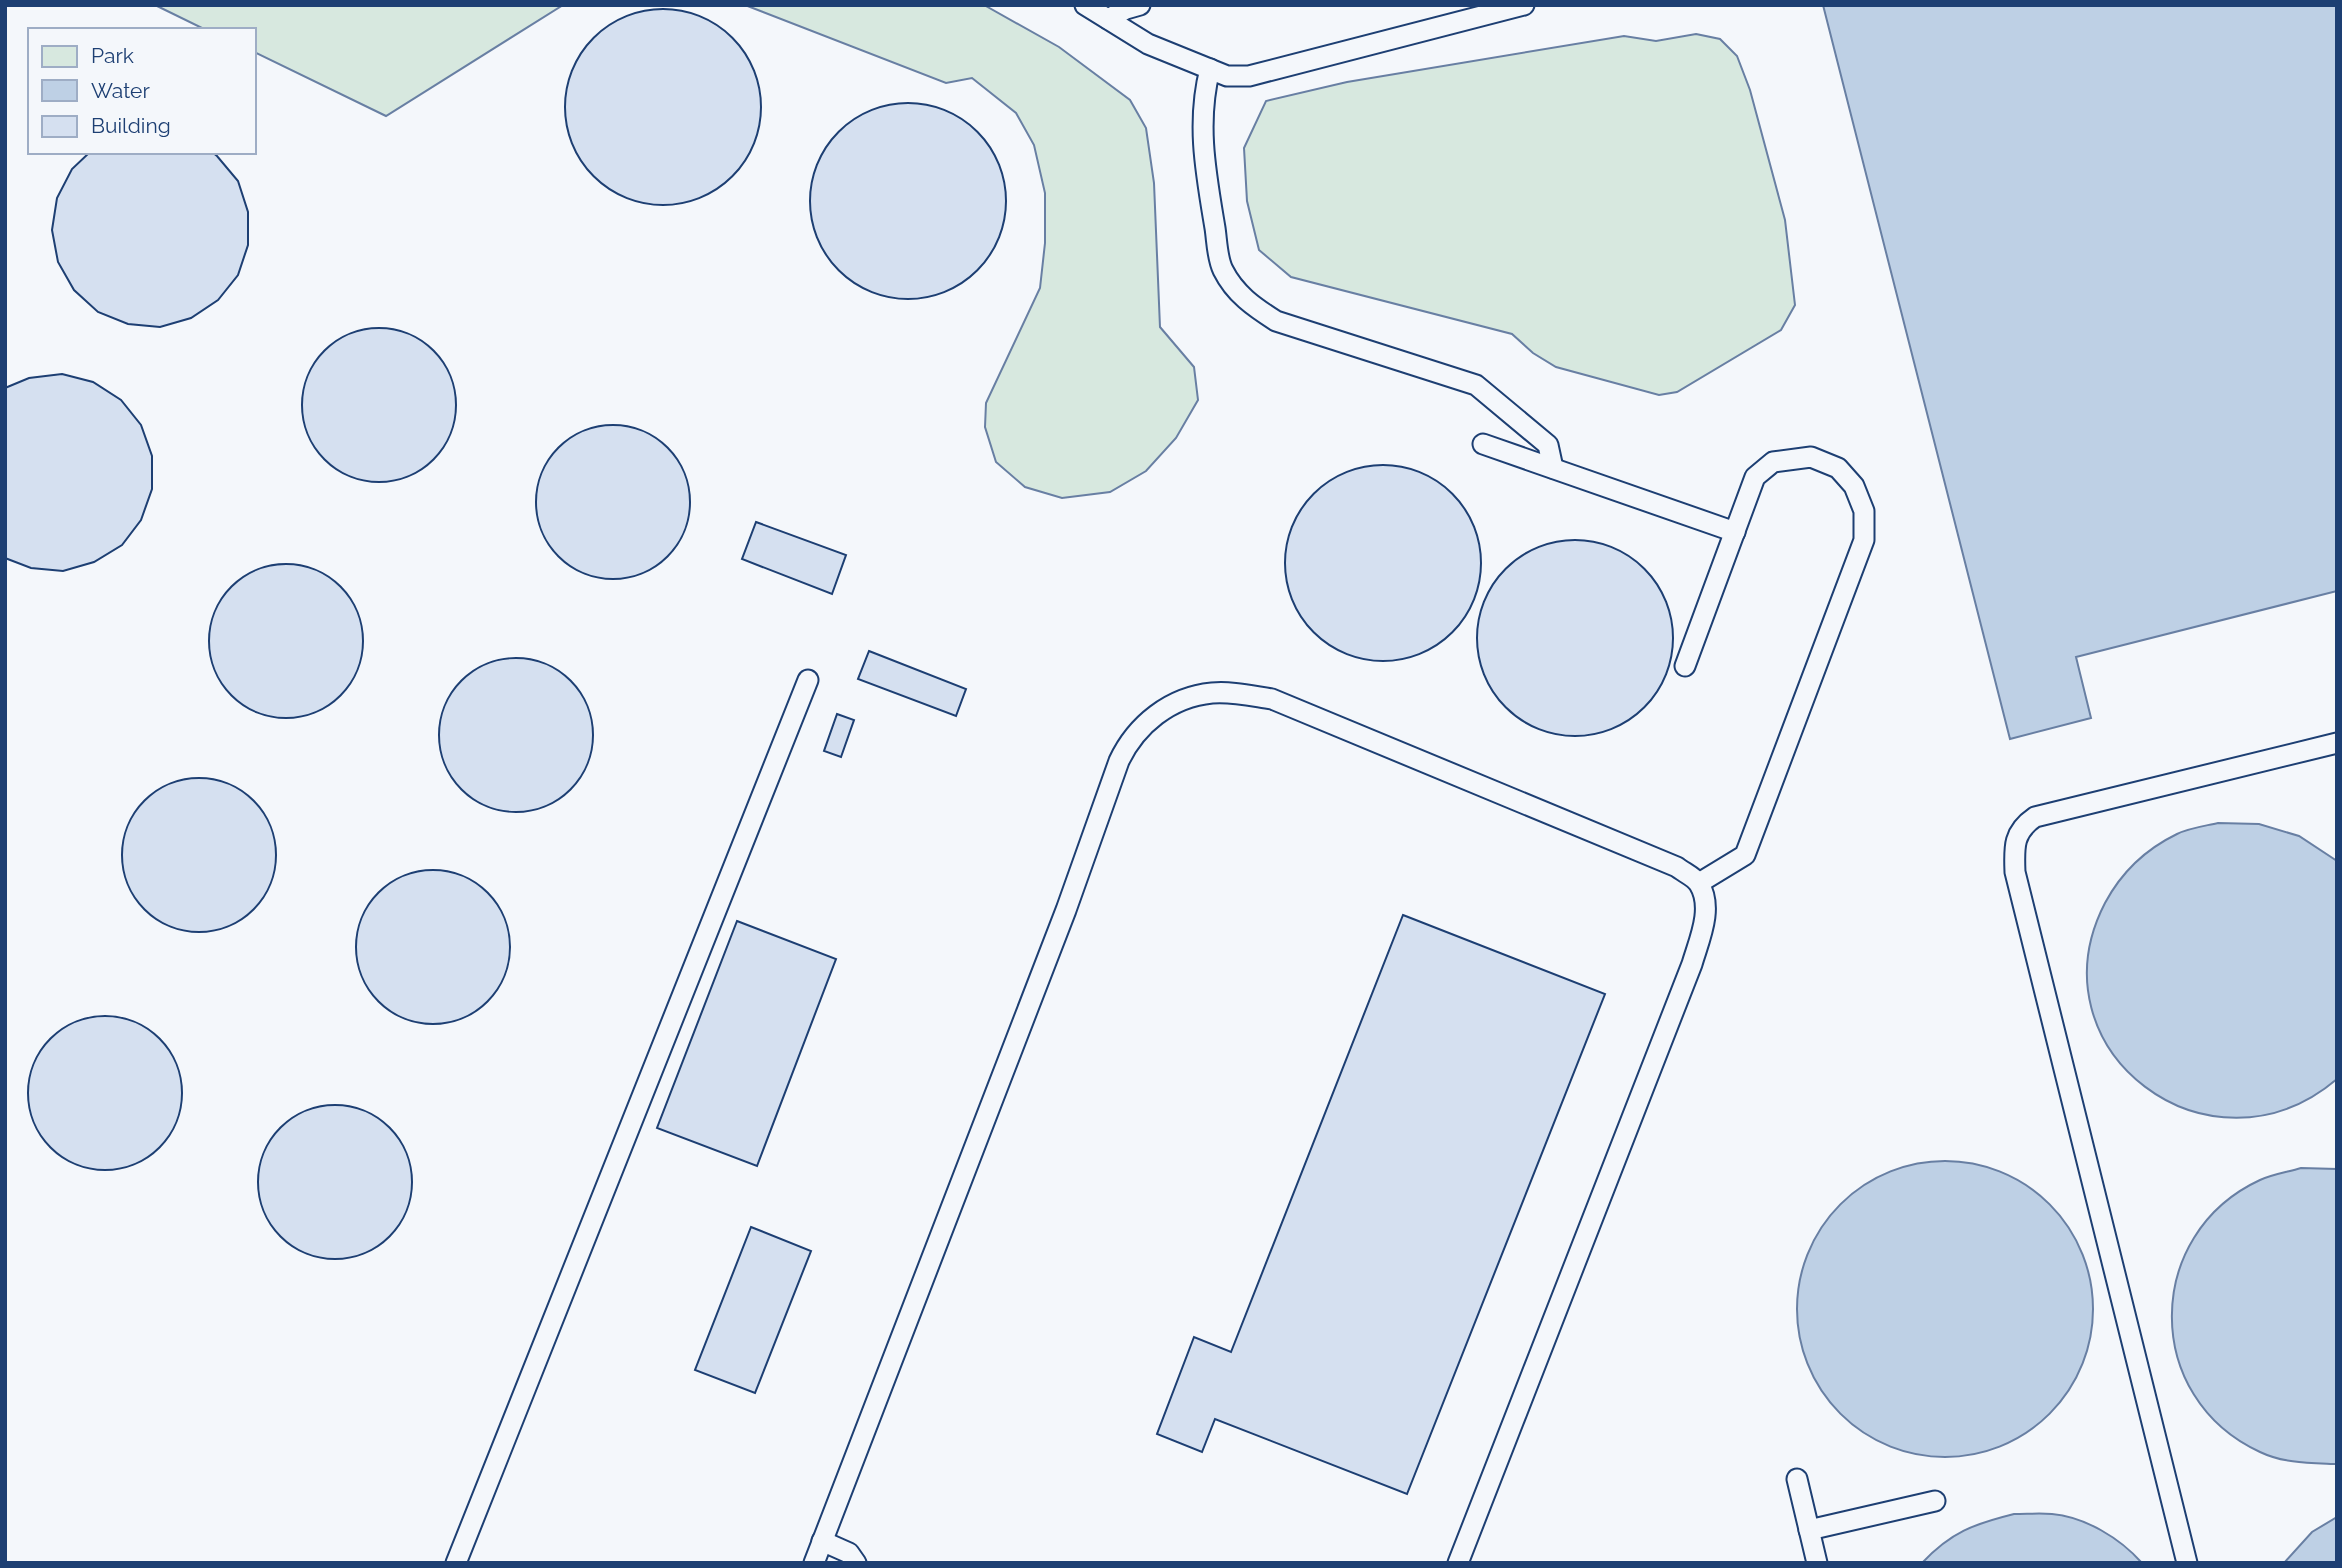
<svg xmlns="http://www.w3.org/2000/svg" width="2342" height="1568" viewBox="0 0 2342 1568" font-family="Raleway,sans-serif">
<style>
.green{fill:#d7e8df;stroke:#687fa3;stroke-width:2}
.water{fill:#bed0e5;stroke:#687fa3;stroke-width:2}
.building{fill:#d5e0f0;stroke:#1d3f73;stroke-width:2}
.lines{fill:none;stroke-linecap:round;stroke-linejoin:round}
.service-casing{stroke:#1d3f73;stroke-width:23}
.service{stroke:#f4f7fb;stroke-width:19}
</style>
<rect width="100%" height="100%" fill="#f4f7fb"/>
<g class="green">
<polygon points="155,5 563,5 386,116 254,52 254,30 206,30"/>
<polygon points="745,5 984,5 1059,47 1130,100 1146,128 1154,183 1160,327 1194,367 1198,400 1176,438 1146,471 1110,492 1062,498 1025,487 996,462 985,427 986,403 1040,288 1045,243 1045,193 1034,145 1016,113 972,78 946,83"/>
<polygon points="1696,34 1720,39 1737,56 1750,90 1785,220 1795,305 1781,330 1677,392 1659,395 1556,367 1533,353 1512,334 1291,277 1259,250 1247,201 1244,148 1266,101 1347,82 1624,36 1656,41"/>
</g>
<g class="water">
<polygon points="1823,5 2337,5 2337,591 2076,657 2091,718 2010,739"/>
<path d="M 2218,823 L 2259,824 L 2299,836 L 2337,861 L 2337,1079 C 2210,1187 2029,1050 2105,903 C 2121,873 2146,849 2177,834 C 2189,828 2205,826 2218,823 Z"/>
<circle cx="1945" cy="1309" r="148"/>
<path d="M 2301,1168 L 2337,1169 L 2337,1464 L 2333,1464 C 2308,1463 2283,1463 2260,1452 C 2142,1398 2143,1234 2260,1180 C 2273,1174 2288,1172 2301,1168 Z"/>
<path d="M 2014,1514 C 2027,1514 2040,1513 2052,1514 C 2085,1517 2120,1538 2142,1563 L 1922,1563 C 1951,1532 1974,1524 2014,1514 Z"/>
<polygon points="2337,1517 2337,1563 2284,1563 2312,1532"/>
</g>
<g class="building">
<circle cx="663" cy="107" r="98"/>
<circle cx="908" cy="201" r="98"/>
<polygon points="90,152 212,152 217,156 238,181 248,212 248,245 238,275 218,300 191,318 160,327 128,324 98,312 74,290 58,262 52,230 57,198 72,169"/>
<circle cx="379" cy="405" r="77"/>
<polygon points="62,374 93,382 121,400 141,425 152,456 152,489 141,520 122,545 94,562 63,571 31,568 5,558 5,388 29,378"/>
<circle cx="613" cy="502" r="77"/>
<circle cx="1383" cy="563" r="98"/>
<polygon points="756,522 846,555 832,594 742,559"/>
<circle cx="1575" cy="638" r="98"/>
<circle cx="286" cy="641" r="77"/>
<polygon points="869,651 966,689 956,716 858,679"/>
<circle cx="516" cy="735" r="77"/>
<polygon points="837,714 854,720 841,757 824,751"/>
<circle cx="199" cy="855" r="77"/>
<circle cx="433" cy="947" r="77"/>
<polygon points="1403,915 1605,994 1407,1494 1215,1419 1202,1452 1157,1434 1194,1337 1231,1352"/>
<polygon points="737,921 836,959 757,1166 657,1128"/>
<circle cx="105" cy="1093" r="77"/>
<circle cx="335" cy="1182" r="77"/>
<polygon points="751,1227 811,1251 755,1393 695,1370"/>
</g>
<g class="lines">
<g class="service-casing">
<g id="service">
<polyline points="1085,5 1148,44 1227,76 1249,76 1524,5"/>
<polyline points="1108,19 1126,9 1140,5"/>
<path d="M 1210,69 C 1196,123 1206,174 1215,228 C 1217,241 1217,258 1223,270 C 1235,294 1254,307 1276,321 L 1476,385 L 1548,445 L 1553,468"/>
<polyline points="1483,444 1735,532"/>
<polyline points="1685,666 1755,477 1773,462 1811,457 1838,468 1854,486 1864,511 1864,540 1745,855 1699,883"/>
<polyline points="1797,1479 1817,1563"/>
<polyline points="1809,1530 1935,1501"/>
<polyline points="822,1541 849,1553 856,1563"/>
<polyline points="456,1563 808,680"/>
<path d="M 814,1563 L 1066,910 L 1119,761 C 1136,725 1170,697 1212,693 C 1231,691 1252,696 1272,699 L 1677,867 C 1683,872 1695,877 1699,884 C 1714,908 1699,940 1692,964 L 1458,1563"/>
<path d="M 2187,1563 L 2015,872 C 2014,847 2013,832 2035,817 L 2337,743"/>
</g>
</g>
<use href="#service" class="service"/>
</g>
<rect width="2342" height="1568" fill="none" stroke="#1d3f73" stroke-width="14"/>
<rect x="28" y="28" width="228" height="126" fill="#f4f7fb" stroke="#9eadc5" stroke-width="2"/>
<rect x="42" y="46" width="35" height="21" fill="#d7e8df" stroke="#9eadc5" stroke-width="2"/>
<text x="91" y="63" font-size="21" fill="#1d3f73">Park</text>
<rect x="42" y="80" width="35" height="21" fill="#bed0e5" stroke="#9eadc5" stroke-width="2"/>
<text x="91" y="98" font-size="21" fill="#1d3f73">Water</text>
<rect x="42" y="116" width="35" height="21" fill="#d5e0f0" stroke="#9eadc5" stroke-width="2"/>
<text x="91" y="133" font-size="21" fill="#1d3f73">Building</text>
</svg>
